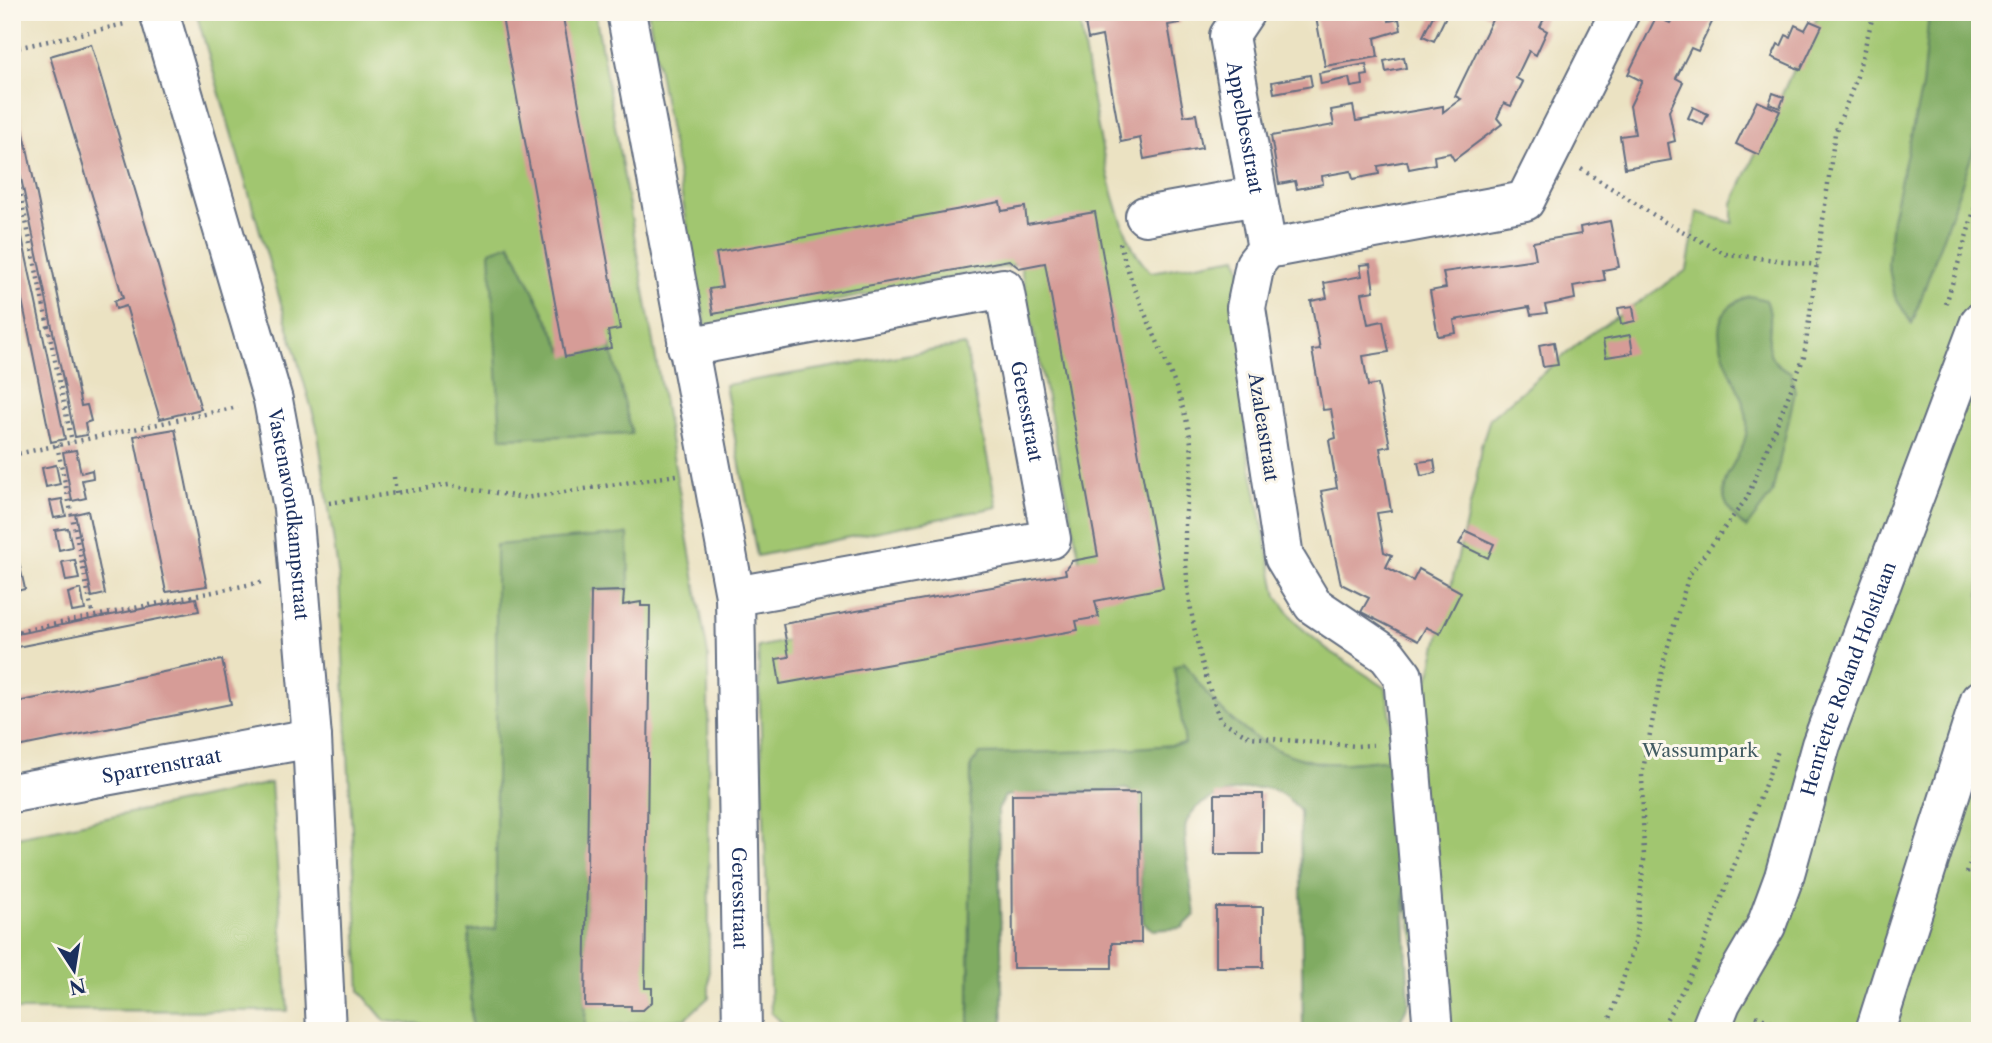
<svg xmlns="http://www.w3.org/2000/svg" width="1992" height="1043" viewBox="0 0 1992 1043" font-family="'Libre Caslon Text',serif">
<style>
.green{fill:#a1c670;stroke:#5e7a67;stroke-width:2;fill-rule:evenodd}
.forest{fill:#80ab62;stroke:#4e6d60;stroke-width:2}
.building{fill:#d69c97}
.lines{fill:none;stroke-linecap:round;stroke-linejoin:round}
.minor-casing{stroke:#646e81;stroke-width:42}
.path{stroke:#646e81;stroke-width:4.5;stroke-dasharray:2 5;stroke-linecap:butt}
.minor{stroke:#fff;stroke-width:38}
.labels{text-anchor:middle;stroke-width:6;stroke-linejoin:round;paint-order:stroke}
.street-label{font-size:19px;fill:#1b2f5e;stroke:#fbf7ec}
.park-label{font-size:19px;fill:#435c63;stroke:#fbf7ec}
</style>
<rect width="100%" height="100%" fill="#fbf7ec"/>
<filter id="ink" filterUnits="userSpaceOnUse"><feTurbulence type="fractalNoise" baseFrequency=".0143" numOctaves="2"/><feDisplacementMap in="SourceGraphic" scale="14" xChannelSelector="R" yChannelSelector="G"/><feConvolveMatrix kernelMatrix="1 2 1 2 8 2 1 2 1" color-interpolation-filters="sRGB"/></filter>
<filter id="wash" filterUnits="userSpaceOnUse"><feTurbulence type="fractalNoise" baseFrequency=".00686" numOctaves="4" result="noise"/><feDisplacementMap in="SourceGraphic" scale="28" xChannelSelector="R" yChannelSelector="G"/><feGaussianBlur stdDeviation="1.57" result="paint"/><feColorMatrix in="noise" values="0 0 0 0 0 0 0 0 0 0 0 0 0 0 0 0 0 1.4 0 .05"/><feComposite in="paint" operator="in"/></filter>
<g filter="url(#wash)">
<rect width="100%" height="100%" fill="#ebe2c2"/>
<g class="green">
<path d="M 196,12 L 595,12 L 708,655 L 709,997 L 685,1019 L 585,1027 L 593,590 L 497,546 L 496,929 L 469,932 L 472,1030 L 385,1021 L 360,991 L 339,578 L 317,427 ZM 510,244 L 563,351 L 610,344 L 631,434 L 501,438 Z"/>
<path d="M 648,12 L 1078,12 C 1089,70 1108,237 1151,272 L 1237,257 L 1245,282 L 1247,448 L 1277,596 L 1297,624 L 1327,649 L 1386,688 L 1398,759 C 1372,760 1341,766 1316,762 C 1257,751 1215,711 1184,663 L 1185,744 L 971,765 L 969,1030 L 790,1030 L 771,1013 L 758,647 L 1083,576 L 1020,264 L 706,327 Z"/>
<polygon points="1819,12 1980,12 1980,1031 1434,1031 1384,800 1431,670 1477,476 1481,446 1490,418 1586,337 1687,270 1697,212 1733,223 1733,203"/>
<polygon points="965,345 997,507 757,556 725,385"/>
<polygon points="271,783 288,1011 12,1010 12,838"/>
</g>
<g class="forest">
<polygon points="1929,12 1980,12 1980,125 1973,152 1912,324 1895,297 1888,264 1892,218 1922,87"/>
<polygon points="510,244 563,351 610,344 632,434 501,438 490,251"/>
<path d="M 1750,296 L 1766,300 C 1780,330 1751,355 1791,372 L 1795,392 L 1772,494 L 1746,528 C 1694,483 1749,466 1747,422 C 1746,383 1683,317 1750,296 Z"/>
<polygon points="628,534 629,589 593,590 585,1027 472,1030 469,931 496,929 496,545"/>
<path d="M 1185,663 C 1215,711 1257,751 1316,762 C 1341,766 1372,760 1398,759 L 1409,1002 L 1397,1029 L 1303,1031 L 1300,811 C 1291,800 1279,789 1264,788 C 1239,787 1194,797 1186,824 C 1182,837 1193,897 1195,915 L 1182,928 L 1153,930 L 1143,923 L 1137,798 L 1127,789 L 1005,796 L 998,810 L 1003,1030 L 969,1030 L 971,765 L 980,754 L 1095,751 L 1185,744 L 1174,667 Z"/>
</g>
<g id="blocks">
<g class="building">
<polygon points="501,12 562,12 620,329 608,331 611,348 565,357"/>
<polygon points="1083,12 1178,12 1180,23 1168,25 1181,99 1184,116 1196,114 1202,148 1144,159 1140,138 1121,142 1102,36 1088,39"/>
<polygon points="1315,12 1387,12 1389,21 1399,19 1401,30 1375,38 1378,57 1325,66"/>
<polygon points="1435,12 1448,12 1434,41 1423,36"/>
<polygon points="1482,12 1547,12 1540,27 1547,31 1536,55 1529,51 1516,78 1523,82 1511,106 1504,103 1497,118 1502,124 1454,160 1450,153 1434,156 1435,164 1409,169 1407,161 1378,166 1379,174 1353,179 1351,171 1322,176 1323,184 1297,189 1295,181 1279,184 1271,136 1334,125 1331,110 1353,106 1356,121 1443,106 1443,112 1461,99 1455,96 1493,18"/>
<polygon points="1676,12 1717,12 1698,51 1691,48 1676,78 1683,82 1669,111 1675,141 1668,143 1671,160 1625,168 1620,136 1635,134 1630,106 1642,81 1628,74 1656,17 1670,23"/>
<polygon points="1810,21 1822,26 1801,70 1772,57 1778,44 1781,46 1786,35 1790,37 1795,25 1805,30"/>
<polygon points="91,44 201,409 160,419 126,306 116,309 114,301 123,298 50,56"/>
<polygon points="1404,57 1406,68 1386,72 1384,61"/>
<polygon points="1366,64 1368,75 1362,76 1363,85 1351,87 1349,78 1321,84 1319,73"/>
<polygon points="1310,75 1312,86 1274,93 1272,82"/>
<polygon points="12,76 81,406 87,405 91,421 85,423 87,435 75,437 12,135"/>
<polygon points="1773,93 1784,97 1780,108 1769,104"/>
<polygon points="1757,101 1780,111 1759,155 1736,144"/>
<polygon points="1693,107 1708,114 1703,125 1688,118"/>
<polygon points="12,190 65,439 51,442 12,251"/>
<polygon points="1000,202 1002,211 1025,207 1027,224 1095,212 1163,588 1095,601 1099,617 1076,621 1078,630 780,684 776,659 789,657 783,624 1066,574 1065,570 1072,561 1098,556 1045,263 1019,268 1009,260 713,314 709,289 722,287 716,253"/>
<polygon points="1610,221 1619,267 1603,270 1605,280 1573,286 1575,299 1545,305 1547,313 1531,315 1529,307 1454,320 1456,333 1438,336 1430,291 1446,288 1443,272 1536,259 1533,242 1581,234 1580,227"/>
<polygon points="1370,264 1374,291 1362,293 1368,324 1383,321 1389,352 1363,356 1368,386 1378,384 1390,446 1380,448 1391,511 1377,513 1384,552 1392,555 1386,567 1413,581 1419,569 1461,592 1440,634 1426,627 1418,641 1361,612 1369,598 1341,584 1321,491 1337,488 1329,440 1336,438 1331,409 1323,410 1312,350 1320,349 1311,301 1327,298 1324,283 1362,276 1360,265"/>
<polygon points="1633,306 1635,321 1621,324 1618,308"/>
<polygon points="1630,335 1633,353 1606,357 1603,340"/>
<polygon points="1554,342 1558,365 1543,367 1539,345"/>
<polygon points="175,429 207,586 166,592 134,436"/>
<polygon points="76,450 81,473 92,470 93,478 82,480 86,498 72,501 63,452"/>
<polygon points="1434,460 1436,473 1421,476 1418,462"/>
<polygon points="56,465 60,484 46,487 42,468"/>
<polygon points="62,499 66,516 54,518 50,501"/>
<polygon points="88,511 105,594 92,597 75,514"/>
<polygon points="68,528 72,547 59,550 55,530"/>
<polygon points="1466,531 1494,544 1488,558 1459,544"/>
<polygon points="18,558 25,589 12,592 12,560"/>
<polygon points="75,560 79,579 66,581 62,562"/>
<polygon points="81,589 85,610 72,612 68,593"/>
<polygon points="624,591 623,605 641,602 641,606 650,606 645,988 652,988 652,1002 643,1010 631,1010 631,1006 585,1006 591,592"/>
<polygon points="196,598 199,611 12,648 12,635"/>
<polygon points="222,660 231,704 12,748 12,703"/>
<polygon points="1140,793 1141,943 1112,943 1112,968 1013,968 1012,794"/>
<rect x="1215" y="794" width="48" height="60"/>
<rect x="1216" y="907" width="47" height="60"/>
</g>
</g>
</g>
<g filter="url(#ink)">
<use href="#blocks" fill-opacity="0" stroke="#646e81" stroke-width="2"/>
<g class="lines">
<g class="minor-casing">
<g id="minor">
<path id="s1" d="M 159,12 L 273,400 L 293,508 L 312,738 L 326,1031"/>
<path id="s2" d="M 626,12 L 735,596 L 742,1031"/>
<path id="s3" d="M 1245,12 L 1229,36 L 1267,249"/>
<polyline points="1145,216 1256,196"/>
<path id="s4" d="M 687,347 L 1004,288 L 1051,539 L 735,596"/>
<path id="s5" d="M 12,793 L 312,738"/>
<polyline points="1433,1031 1403,676 1387,655 1313,605 1284,557 1246,308 1255,264 1267,249 1525,201 1620,12"/>
<path id="s6" d="M 1710,1031 L 1721,1003 L 1766,926 L 1784,877 L 1821,745 L 1980,322"/>
<polyline points="1875,1031 1980,700"/>
</g>
</g>
<g class="path">
<polyline points="12,49 125,24"/>
<polyline points="12,154 72,442"/>
<polyline points="1581,169 1665,222 1726,254 1817,265"/>
<path d="M 1120,243 C 1136,309 1178,371 1190,437 C 1196,468 1184,502 1185,533 C 1185,599 1198,658 1220,720 L 1250,737 L 1356,746 L 1373,745"/>
<polyline points="1946,304 1980,191"/>
<polyline points="57,445 93,616"/>
<polyline points="12,455 238,407"/>
<polyline points="394,477 396,493"/>
<polyline points="329,503 449,485 525,498 677,475"/>
<polyline points="12,633 262,582"/>
<polyline points="1967,873 1980,835"/>
<polyline points="1756,1016 1795,1031"/>
<polyline points="1606,1031 1635,943 1644,860 1642,775 1665,656 1689,575 1747,498 1804,357 1835,133 1856,80 1874,12"/>
<polyline points="1660,1031 1697,963 1779,748"/>
<polyline points="1971,1031 1980,1005"/>
</g>
<use href="#minor" class="minor"/>
</g>
</g>
<g class="labels">
<g class="street-label">
<text dy="7" stroke="none"><textPath href="#s3" startOffset="122">Appelbesstraat</textPath></text>
<text dy="7" stroke="none"><textPath href="#s4" startOffset="448">Geresstraat</textPath></text>
<text transform="translate(1264 427) rotate(81)" y="7">Azaleastraat</text>
<text dy="7" stroke="none"><textPath href="#s1" startOffset="520">Vastenavondkampstraat</textPath></text>
<text dy="7" stroke="none"><textPath href="#s6" startOffset="380">Henriette Roland Holstlaan</textPath></text>
<text dy="7" stroke="none"><textPath href="#s5" startOffset="152">Sparrenstraat</textPath></text>
<text dy="7" stroke="none"><textPath href="#s2" startOffset="896">Geresstraat</textPath></text>
</g>
<g class="park-label">
<text x="1700" y="757">Wassumpark</text>
</g>
</g>
<rect width="1992" height="1043" fill="none" stroke="#fbf7ec" stroke-width="42"/>
<g transform="translate(74 970) rotate(168)" stroke="#fbf7ec" stroke-width="5" paint-order="stroke">
<path d="M0-5L12 26L0 18L-12 26Z" fill="#1b2f5e"/>
<text y="-10" font-size="19" font-weight="bold" text-anchor="middle" fill="#1b2f5e">N</text>
</g>
</svg>
